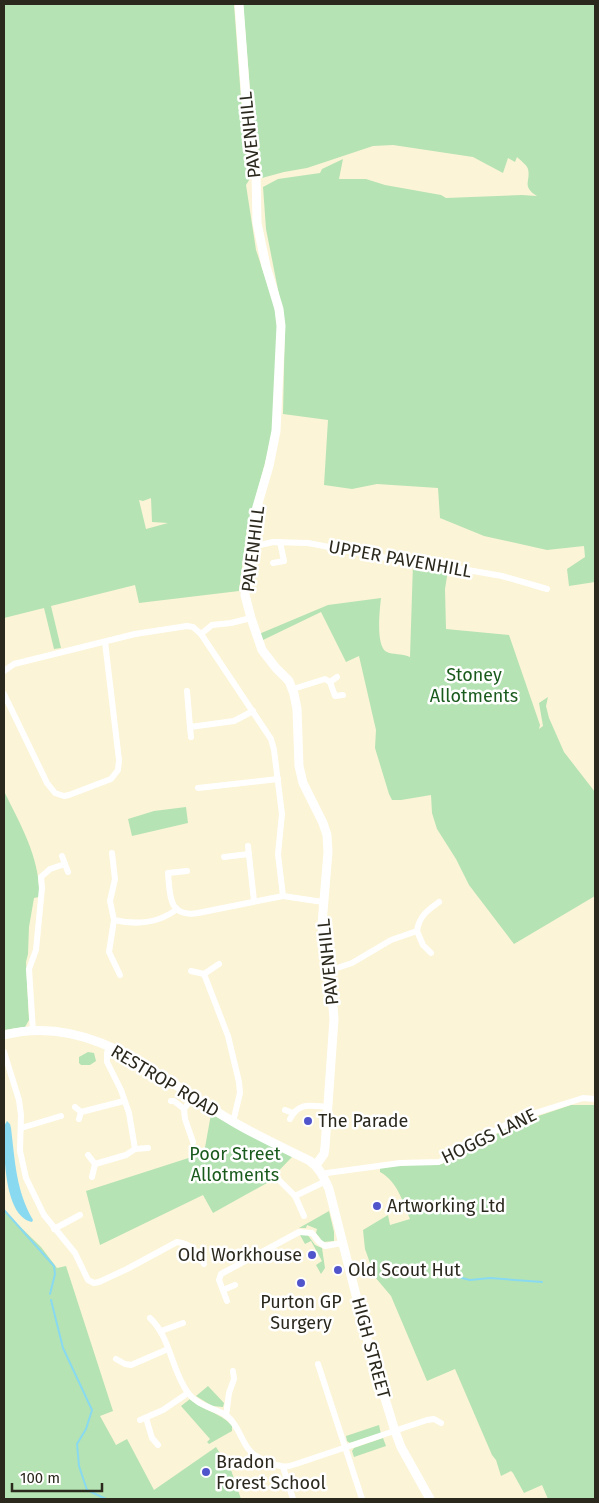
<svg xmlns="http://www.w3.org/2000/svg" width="599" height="1503" viewBox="0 0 599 1503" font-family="'Fira Sans',sans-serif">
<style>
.green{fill:#b5e3b3;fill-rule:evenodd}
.water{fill:#89daf0}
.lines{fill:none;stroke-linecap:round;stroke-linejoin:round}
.stream{stroke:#89daf0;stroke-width:2}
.street{stroke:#fff;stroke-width:6}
.secondary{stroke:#fff;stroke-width:9}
.poi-dot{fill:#5155cb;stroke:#fff;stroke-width:2}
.labels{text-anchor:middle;stroke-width:5;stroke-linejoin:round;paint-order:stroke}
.street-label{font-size:18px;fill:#2b281d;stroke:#fff}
.park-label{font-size:18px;fill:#1a5b1d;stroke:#fff}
.poi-label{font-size:18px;fill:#2b281d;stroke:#fff;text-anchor:start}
</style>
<rect width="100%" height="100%" fill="#fcf4d7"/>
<g class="green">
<path d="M 4,4 L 234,4 L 243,126 L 249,153 L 251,177 L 246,185 L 256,250 L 273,301 L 278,327 L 274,422 L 268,452 L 247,529 L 239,591 L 139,603 L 135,585 L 51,606 L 61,648 L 54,649 L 44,608 L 4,618 ZM 151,498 L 152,522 L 168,523 L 146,529 L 139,500 L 143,501 Z"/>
<path d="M 243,4 L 595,4 L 595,582 L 569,586 L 567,569 L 585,557 L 584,546 L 547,550 L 484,536 L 440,518 L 438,488 L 377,484 L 352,489 L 324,485 L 328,420 L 283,414 L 285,325 L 266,229 L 263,187 L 278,179 L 320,173 L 322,169 L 343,159 L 339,179 L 366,179 L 385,185 L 441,195 L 446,198 L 522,195 L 537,196 C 521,186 531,181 528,169 C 527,165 520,160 517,157 L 515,162 L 508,158 L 503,173 L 473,157 L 393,145 L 373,146 L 307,168 L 284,172 L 262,178 L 257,138 L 253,126 Z"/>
<path d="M 413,563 L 448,570 L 445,589 L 446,629 L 509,635 L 540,725 L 539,729 L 543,726 L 539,703 L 548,697 L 546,706 L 549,718 L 564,752 L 595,792 L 595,896 L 514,944 L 469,885 L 456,859 L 437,829 L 432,813 L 431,795 L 401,800 L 392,800 L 389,794 L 375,748 L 376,730 L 359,656 L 346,662 L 321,612 L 263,640 L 259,634 L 328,605 L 381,598 C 380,608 375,647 387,652 C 393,655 401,653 410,657 Z"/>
<path d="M 4,791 C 20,824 41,859 39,897 L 34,898 L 29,927 L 28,954 L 26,962 L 29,1020 L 25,1027 L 4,1030 Z"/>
<polygon points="186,807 188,823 132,836 128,819 154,811"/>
<polygon points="88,1052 94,1053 96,1061 90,1065 81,1065 79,1063 79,1057"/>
<path d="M 571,1105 L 595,1105 L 595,1499 L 548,1499 L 542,1485 L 524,1493 L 513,1473 L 511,1471 L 501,1476 L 496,1460 L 492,1455 L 455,1369 L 427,1381 L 391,1296 L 375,1277 L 365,1249 L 363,1230 L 388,1215 L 390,1225 L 410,1219 C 403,1202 397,1181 380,1172 L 380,1168 L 395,1165 L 442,1164 L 515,1124 Z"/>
<polygon points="211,1114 292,1157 267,1183 213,1213 203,1195 100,1245 86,1191 204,1153"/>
<polygon points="4,1211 41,1247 57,1268 66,1266 113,1411 100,1416 116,1445 127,1439 154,1490 216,1447 231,1470 241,1499 4,1499"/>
<polygon points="329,1211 334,1232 334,1241 323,1242 316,1233 317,1229 307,1225 306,1228 299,1228"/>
<polygon points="307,1234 315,1245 322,1248 325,1268 321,1274 316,1265 322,1261 311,1241 305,1244 300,1235"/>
<polygon points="208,1386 224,1403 223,1407 212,1406 196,1396"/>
<path d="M 190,1399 C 203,1411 220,1412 232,1426 L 232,1431 L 209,1444 L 207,1442 L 210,1439 L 181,1406 Z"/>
<polygon points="379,1425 381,1434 350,1443 347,1441 346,1436"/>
<polygon points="383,1438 386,1446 354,1457 352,1451 354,1448"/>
</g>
<path class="water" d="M 7,1121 L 10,1124 L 11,1128 C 15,1161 16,1191 33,1220 L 32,1222 C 3,1216 4,1149 4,1126 Z"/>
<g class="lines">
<g class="stream">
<polyline points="4,1210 54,1266 55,1274 50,1294"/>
<polyline points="438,1272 470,1280 490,1278 542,1282"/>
<polyline points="51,1300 63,1348 92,1410 86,1429 77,1444 79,1466 87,1490 106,1499"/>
</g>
<g class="street">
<polyline points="251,547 273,542 308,543 386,558 416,561 502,576 547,589"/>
<polyline points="273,563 284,561 280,542"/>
<polyline points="251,618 231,623 212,625 201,634 271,739 274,750 282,814 278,854 283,896 323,902"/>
<polyline points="4,671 14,664 135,634 187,626 193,627 201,634"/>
<polyline points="330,682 337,677"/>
<polyline points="293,689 325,679 330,682 335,696 343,695"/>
<polyline points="187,691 190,727 234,721 253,711"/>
<polyline points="4,694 47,783 55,793 64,796 69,795 111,779 118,770 119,760 105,642"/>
<polyline points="190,727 191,737"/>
<polyline points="198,788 278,779"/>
<polyline points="248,846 254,901"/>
<path d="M 112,853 L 115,879 L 110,901 L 114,920 C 136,925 159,923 177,909"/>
<polyline points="62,856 68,872"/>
<polyline points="224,857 249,854"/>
<path d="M 187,871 L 168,873 C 170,895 168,918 198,913 L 283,896"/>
<polyline points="114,920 109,952 120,975"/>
<polyline points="417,931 423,945 431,953"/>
<polyline points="219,964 204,974 228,1036 239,1082 240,1093 233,1122"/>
<polyline points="191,971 204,974"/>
<path d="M 328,971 L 352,963 L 391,940 L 417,931 C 419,916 428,910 439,902"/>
<polyline points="33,1031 29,969 36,950 42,888 41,877 50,869 65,864"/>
<path d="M 4,1052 L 19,1100 L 21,1115 L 20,1151 L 26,1178 L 44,1215 L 75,1253 L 88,1280 L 94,1283 L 99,1282 L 127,1269 L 177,1242 C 192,1244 198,1252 204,1264"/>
<polyline points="193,1097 184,1109 185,1119 193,1142"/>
<polyline points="171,1101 174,1101 184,1109"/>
<polyline points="75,1107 81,1112 79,1119"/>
<polyline points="285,1110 293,1113"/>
<polyline points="81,1112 124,1101"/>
<path d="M 290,1119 C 299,1101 311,1106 328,1107"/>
<polyline points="21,1128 61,1116"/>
<polyline points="135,1149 148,1148"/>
<polyline points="88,1155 95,1164 92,1177"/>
<polyline points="95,1164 126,1155 135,1149 129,1113 121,1090 107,1062 107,1053 109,1046"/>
<polyline points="323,1175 327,1173 400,1163 439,1162 516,1119 583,1098 595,1099"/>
<polyline points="279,1180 295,1196"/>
<polyline points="304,1216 295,1196 326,1181"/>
<polyline points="54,1229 80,1215"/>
<polyline points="223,1290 235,1285"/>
<polyline points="227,1301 219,1280 221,1274 299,1232 312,1233 319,1242 325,1246 342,1243"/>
<path d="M 150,1318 C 171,1338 171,1370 188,1393 C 198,1406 215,1408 227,1416 C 239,1425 241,1442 251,1452 C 256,1457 263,1460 271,1463 C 279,1466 284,1468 293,1465 L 427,1420 L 434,1419 L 441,1423"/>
<polyline points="161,1331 183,1323"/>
<polyline points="116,1359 125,1364 131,1365 168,1349"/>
<polyline points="318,1364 362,1499"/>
<polyline points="226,1416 229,1393 234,1379 233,1371"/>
<polyline points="146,1418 152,1438 158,1445"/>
<polyline points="140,1420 163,1410 188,1393"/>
<polyline points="283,1467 293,1499"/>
</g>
<g class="secondary">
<polyline points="239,4 246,99 256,175 257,223 266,266 279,309 281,326 276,431 269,466 254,517 250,559 246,578 245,595 251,618 262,650 276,668 289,681 294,694 297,709 299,766 303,783 323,823 327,835 328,852 322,924 323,947 332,995 334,1019 325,1147 324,1154 316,1165"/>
<path d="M 4,1035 C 93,1012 161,1080 232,1121 C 257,1136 284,1148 310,1161 C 320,1168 324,1178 329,1189 L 370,1350 L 395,1431 L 401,1447 L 430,1499"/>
</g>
</g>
<g class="poi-dot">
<circle cx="308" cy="1121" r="5"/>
<circle cx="377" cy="1206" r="5"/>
<circle cx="312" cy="1255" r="5"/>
<circle cx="338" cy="1270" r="5"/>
<circle cx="301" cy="1283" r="5"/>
<circle cx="206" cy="1472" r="5"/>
</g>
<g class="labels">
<g class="street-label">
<text transform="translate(250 135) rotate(-96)" y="6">PAVENHILL</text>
<text transform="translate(253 549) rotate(-83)" y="6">PAVENHILL</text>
<text transform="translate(400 559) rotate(10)" y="6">UPPER PAVENHILL</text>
<text transform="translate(328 962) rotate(-96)" y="6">PAVENHILL</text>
<text transform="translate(165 1081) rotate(31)" y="6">RESTROP ROAD</text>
<text transform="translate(489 1136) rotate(-26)" y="6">HOGGS LANE</text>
<text transform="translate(371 1348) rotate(75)" y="6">HIGH STREET</text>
</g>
<g class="park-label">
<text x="474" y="681">Stoney<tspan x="474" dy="21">Allotments</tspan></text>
<text x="235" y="1160">Poor Street<tspan x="235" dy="21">Allotments</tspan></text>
</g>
<g class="poi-label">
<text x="318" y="1127">The Parade</text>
<text x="387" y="1212">Artworking Ltd</text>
<text x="302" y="1261" text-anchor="end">Old Workhouse</text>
<text x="348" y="1276">Old Scout Hut</text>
<text x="301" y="1308" text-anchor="middle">Purton GP<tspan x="301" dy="21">Surgery</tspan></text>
<text x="216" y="1468">Bradon<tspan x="216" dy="21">Forest School</tspan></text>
</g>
</g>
<rect width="599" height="1503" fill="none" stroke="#2b281d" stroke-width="10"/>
<path d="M12 1483v8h90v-8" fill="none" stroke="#2b281d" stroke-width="2.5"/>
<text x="20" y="1483" font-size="15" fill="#2b281d" stroke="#ffffff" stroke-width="4" paint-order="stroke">100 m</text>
</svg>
